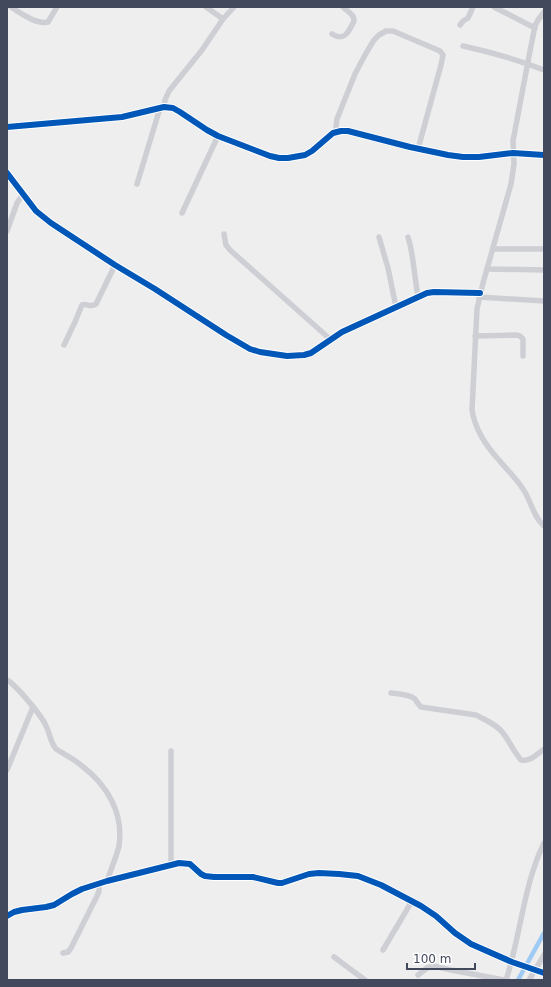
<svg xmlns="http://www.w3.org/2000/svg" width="551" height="987" viewBox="0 0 551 987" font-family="'DejaVu Sans',sans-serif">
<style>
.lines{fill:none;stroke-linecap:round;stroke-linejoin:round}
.canal{stroke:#9fcaf4;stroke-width:4.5}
.minor{stroke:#cecfd4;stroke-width:5.5}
.cycleway-casing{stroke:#fff;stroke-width:8}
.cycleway{stroke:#0057b8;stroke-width:6}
</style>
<rect width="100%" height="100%" fill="#efeeee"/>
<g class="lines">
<polyline class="canal" points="518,980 544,933"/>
<g class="minor">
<path d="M 11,7 C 20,13 37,25 48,22 L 57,7"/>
<polyline points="206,7 223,19"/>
<polyline points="494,7 535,28"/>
<path d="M 544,12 L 538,20 L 535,26 L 530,51 L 513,141 L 514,164 L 511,184 L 483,283 L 477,309 L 472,410 C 475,429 486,446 499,460 C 507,470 516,478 523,489 C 531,500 533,517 544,526"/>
<polyline points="460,25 463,21 468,18 473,7"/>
<path d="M 332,34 C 345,42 349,31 354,21 C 355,15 347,11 343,7"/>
<path d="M 463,46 C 491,52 518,60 544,70"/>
<polyline points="164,107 165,100 169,91 202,50 223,19 234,7"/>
<polyline points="7,127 122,117 164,107 173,108 180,112 207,130 218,136 270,156 279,158 288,158 305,155 312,151 333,133 341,131 348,131 410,147 448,155 463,157 479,157 513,153 544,155"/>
<polyline points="336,132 336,127 337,119 355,74 365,55 374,40 379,35 386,31 393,31 440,51 443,55 441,65 418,149"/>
<polyline points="7,173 36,211 51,223 115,265 155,289 226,335 250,349 260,352 287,356 304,355 311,353 342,332 427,293 434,292 480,293"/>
<polyline points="137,184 160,108"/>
<polyline points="182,213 218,136"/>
<polyline points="7,231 17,203 23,194"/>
<polyline points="224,234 226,245 230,250 331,340"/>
<polyline points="379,237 388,268 396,307"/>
<path d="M 408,237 C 414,256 414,276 418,296"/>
<polyline points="493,249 544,249"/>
<polyline points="487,269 544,270"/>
<polyline points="479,297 544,301"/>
<polyline points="475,336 517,335 520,336 523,339 523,356"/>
<path d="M 64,345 L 75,322 L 82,305 C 87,303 90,308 96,304 L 115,265"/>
<path d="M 7,680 C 16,685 42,716 46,726 C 50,733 50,742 56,749 C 64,754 74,759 82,766 C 107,785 124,813 119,846 C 116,858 111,869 107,881"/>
<path d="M 391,693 C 398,694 409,694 415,699 C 417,702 418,704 421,707 L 476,715 C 486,720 497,725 503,733 C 510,742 514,752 521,760 C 530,762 537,754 544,749"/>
<polyline points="7,770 33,707"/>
<polyline points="171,865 171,751"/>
<polyline points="7,916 14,912 22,910 46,907 54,905 72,894 82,889 107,881 179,863 190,864 201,874 205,876 214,877 253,877 278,883 282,883 309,874 319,873 339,874 358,876 381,885 421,906 436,916 455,933 471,944 512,962 544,973"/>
<polyline points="383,950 412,901"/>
<polyline points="63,953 68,952 71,948 97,896 99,891 99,888 97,884"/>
<polyline points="334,957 365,980"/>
<polyline points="418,975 427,968 434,966 451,970 504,980"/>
<path d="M 506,980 C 521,935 523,886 544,843"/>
<polyline points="529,980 544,955"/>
</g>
<g class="cycleway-casing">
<g id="cycleway">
<polyline points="7,127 122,117 164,107 173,108 180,112 207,130 218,136 270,156 279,158 288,158 305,155 312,151 333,133 341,131 348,131 410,147 448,155 463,157 479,157 513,153 544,155"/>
<polyline points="7,173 36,211 51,223 115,265 155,289 226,335 250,349 260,352 287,356 304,355 311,353 342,332 427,293 434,292 480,293"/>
<polyline points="7,916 14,912 22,910 46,907 54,905 72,894 82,889 107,881 179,863 190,864 201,874 205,876 214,877 253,877 278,883 282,883 309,874 319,873 339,874 358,876 381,885 421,906 436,916 455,933 471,944 512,962 544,973"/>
</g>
</g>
<use href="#cycleway" class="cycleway"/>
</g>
<rect width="551" height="987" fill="none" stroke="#43495d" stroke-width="16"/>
<path d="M407 963v6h68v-6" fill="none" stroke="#43495d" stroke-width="2"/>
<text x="413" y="963" font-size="12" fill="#43495d" stroke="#ffffff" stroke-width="3" paint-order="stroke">100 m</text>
</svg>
